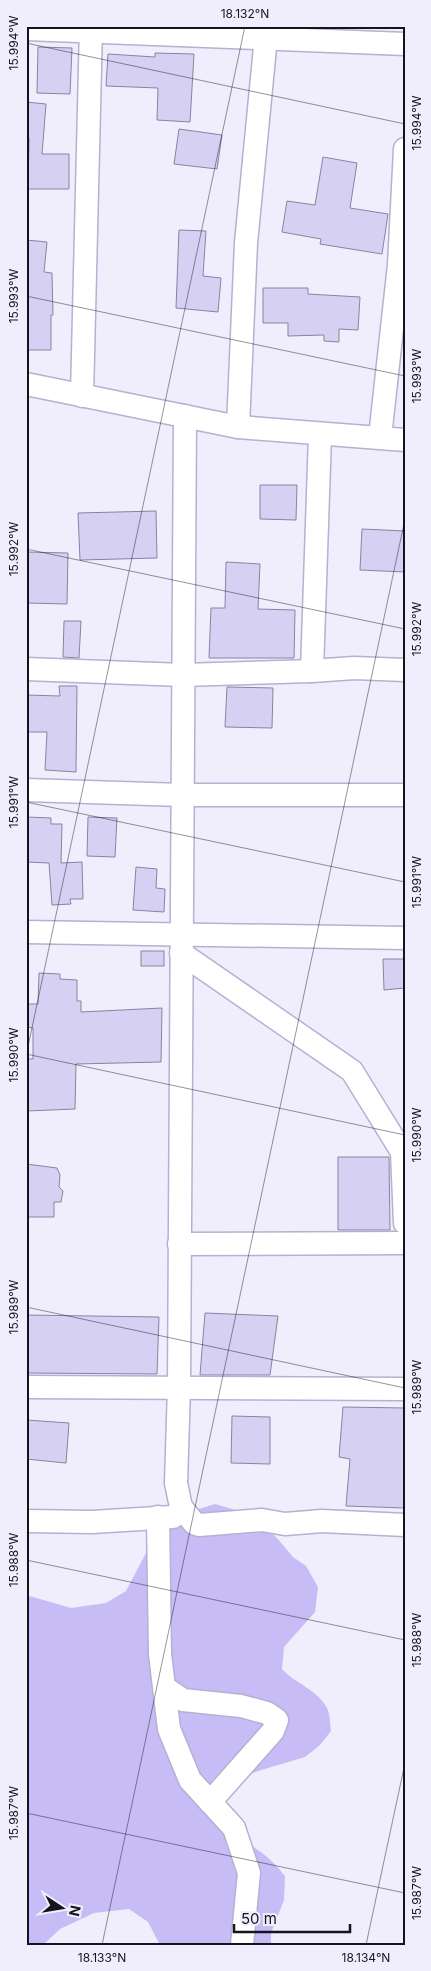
<svg xmlns="http://www.w3.org/2000/svg" width="431" height="1971" viewBox="0 0 431 1971" font-family="Inter,sans-serif">
<style>
.green{fill:#c7bcf6}
.building{fill:#d6d1f2;stroke:#8983a2}
.lines{fill:none;stroke-linecap:round;stroke-linejoin:round}
.minor-casing{stroke:#b6b0d2;stroke-width:25}
.minor{stroke:#fff;stroke-width:22}
.ticks{fill:none;stroke:#16131f;stroke-width:1;stroke-opacity:0.45}
.neatline{fill:none;stroke:#16131f;stroke-width:2}
.ticks-label{font-size:12px;text-anchor:middle;fill:#16131f}
</style>
<rect width="100%" height="100%" fill="#f0eefc"/>
<path class="green" d="M 215,1504 L 249,1514 L 277,1538 L 293,1557 L 306,1566 L 318,1587 L 315,1612 L 284,1647 L 282,1669 C 296,1684 318,1690 327,1708 C 330,1714 330,1724 331,1731 L 320,1745 L 305,1757 L 258,1771 L 230,1783 L 221,1797 L 230,1833 C 252,1845 270,1856 285,1876 L 284,1900 L 271,1933 L 271,1945 L 160,1945 L 148,1922 L 129,1909 L 94,1913 L 60,1929 L 43,1945 L 26,1945 L 26,1595 L 71,1608 L 106,1603 L 126,1591 L 157,1532 L 186,1513 Z"/>
<g class="building">
<polygon points="38,47 72,48 70,94 37,93"/>
<polygon points="155,53 194,54 190,122 157,120 158,88 106,86 108,54 155,57"/>
<polygon points="26,102 46,104 42,154 69,154 69,189 28,189 29,138 26,138"/>
<polygon points="179,129 222,135 217,169 174,164"/>
<polygon points="323,157 357,163 350,208 388,214 382,254 320,244 321,239 282,232 287,201 315,205"/>
<polygon points="179,230 206,231 203,276 221,278 218,312 176,308"/>
<polygon points="26,240 47,242 44,272 52,273 53,315 51,315 51,350 26,350"/>
<polygon points="263,288 308,288 308,294 360,297 358,330 339,329 339,342 324,341 324,335 288,336 288,323 263,323"/>
<polygon points="260,485 297,485 296,520 260,519"/>
<polygon points="156,511 157,558 80,560 78,513"/>
<polygon points="362,529 405,531 405,572 360,570"/>
<polygon points="26,552 68,553 67,604 26,603"/>
<polygon points="226,562 260,564 258,609 295,610 294,658 209,658 211,608 225,608"/>
<polygon points="64,621 81,621 79,658 63,657"/>
<polygon points="59,686 77,686 76,772 45,770 47,732 26,732 26,695 60,696"/>
<polygon points="227,687 273,688 272,728 225,727"/>
<polygon points="26,817 51,818 51,824 62,824 61,863 82,862 83,899 70,899 71,904 52,905 49,863 26,862"/>
<polygon points="88,817 117,818 115,857 87,856"/>
<polygon points="136,867 157,869 156,888 165,889 164,912 133,910"/>
<rect x="141" y="951" width="23" height="15"/>
<polygon points="383,959 405,959 405,988 384,990"/>
<polygon points="39,973 60,974 60,979 77,980 77,1001 81,1001 81,1012 162,1008 161,1062 76,1064 75,1109 26,1111 26,1059 33,1059 33,1028 26,1027 26,1004 38,1004"/>
<polygon points="338,1157 389,1157 390,1230 338,1230"/>
<polygon points="26,1164 57,1168 60,1175 59,1187 63,1191 61,1202 54,1202 54,1217 26,1217"/>
<polygon points="205,1313 278,1316 270,1375 200,1375"/>
<polygon points="26,1315 159,1317 157,1374 26,1373"/>
<polygon points="343,1407 405,1408 405,1508 346,1506 350,1459 339,1457"/>
<polygon points="232,1416 270,1417 270,1464 231,1463"/>
<polygon points="26,1420 69,1423 66,1463 26,1459"/>
</g>
<g class="lines">
<g class="minor-casing">
<g id="minor">
<polyline points="26,29 405,44"/>
<polyline points="26,384 238,427 405,440"/>
<polyline points="82,396 91,26"/>
<polyline points="185,416 179,1387 176,1483 181,1507 194,1523 199,1525 262,1520 285,1524 322,1521 405,1525"/>
<polyline points="238,427 246,243 266,37"/>
<polyline points="380,437 399,265 405,149"/>
<polyline points="26,669 183,675 312,671 320,435"/>
<polyline points="312,671 354,668 405,670"/>
<polyline points="26,790 182,795 405,795"/>
<polyline points="26,932 405,938"/>
<polyline points="181,953 352,1071 402,1152 405,1223"/>
<polyline points="179,1244 405,1243"/>
<polyline points="26,1387 405,1389"/>
<polyline points="158,1517 160,1654 169,1729 190,1780 234,1828 249,1873 242,1945"/>
<polyline points="26,1521 92,1522 173,1517"/>
<polyline points="165,1688 183,1700 241,1706 267,1713 277,1720 273,1731 210,1802"/>
</g>
</g>
<use href="#minor" class="minor"/>
</g>
<path class="ticks" d="M 26,43 L 405,124M 26,296 L 405,376M 26,549 L 405,629M 26,802 L 405,882M 26,1054 L 405,1135M 26,1056 L 245,26M 26,1307 L 405,1388M 26,1560 L 405,1640M 26,1813 L 405,1893M 102,1945 L 405,519M 366,1945 L 405,1763"/>
<rect width="431" height="1971" fill="none" stroke="#f0eefc" stroke-width="55"/>
<g transform="translate(62 1908) rotate(102)" stroke="#f0eefc" stroke-width="4" paint-order="stroke">
<path d="M0-4L9 19L0 12L-9 19Z" fill="#16131f"/>
<text y="-8" font-size="14" font-weight="bold" text-anchor="middle" fill="#16131f">N</text>
</g>
<path d="M234 1924v8h116v-8" fill="none" stroke="#16131f" stroke-width="2.5"/>
<text x="241" y="1924" font-size="15" fill="#16131f" stroke="#f0eefc" stroke-width="4" paint-order="stroke">50 m</text>
<rect x="28" y="28" width="376" height="1916" class="neatline"/>
<g class="ticks-label">
<text x="245" y="18">18.132°N</text>
<text transform="translate(14 43) rotate(-90)" y="4">15.994°W</text>
<text transform="translate(417 123) rotate(-90)" y="4">15.994°W</text>
<text transform="translate(14 296) rotate(-90)" y="4">15.993°W</text>
<text transform="translate(417 376) rotate(-90)" y="4">15.993°W</text>
<text transform="translate(14 549) rotate(-90)" y="4">15.992°W</text>
<text transform="translate(417 629) rotate(-90)" y="4">15.992°W</text>
<text transform="translate(14 802) rotate(-90)" y="4">15.991°W</text>
<text transform="translate(417 882) rotate(-90)" y="4">15.991°W</text>
<text transform="translate(14 1055) rotate(-90)" y="4">15.990°W</text>
<text transform="translate(417 1135) rotate(-90)" y="4">15.990°W</text>
<text transform="translate(14 1307) rotate(-90)" y="4">15.989°W</text>
<text transform="translate(417 1387) rotate(-90)" y="4">15.989°W</text>
<text transform="translate(14 1560) rotate(-90)" y="4">15.988°W</text>
<text transform="translate(417 1640) rotate(-90)" y="4">15.988°W</text>
<text transform="translate(14 1813) rotate(-90)" y="4">15.987°W</text>
<text transform="translate(417 1893) rotate(-90)" y="4">15.987°W</text>
<text x="102" y="1962">18.133°N</text>
<text x="366" y="1962">18.134°N</text>
</g>
</svg>
